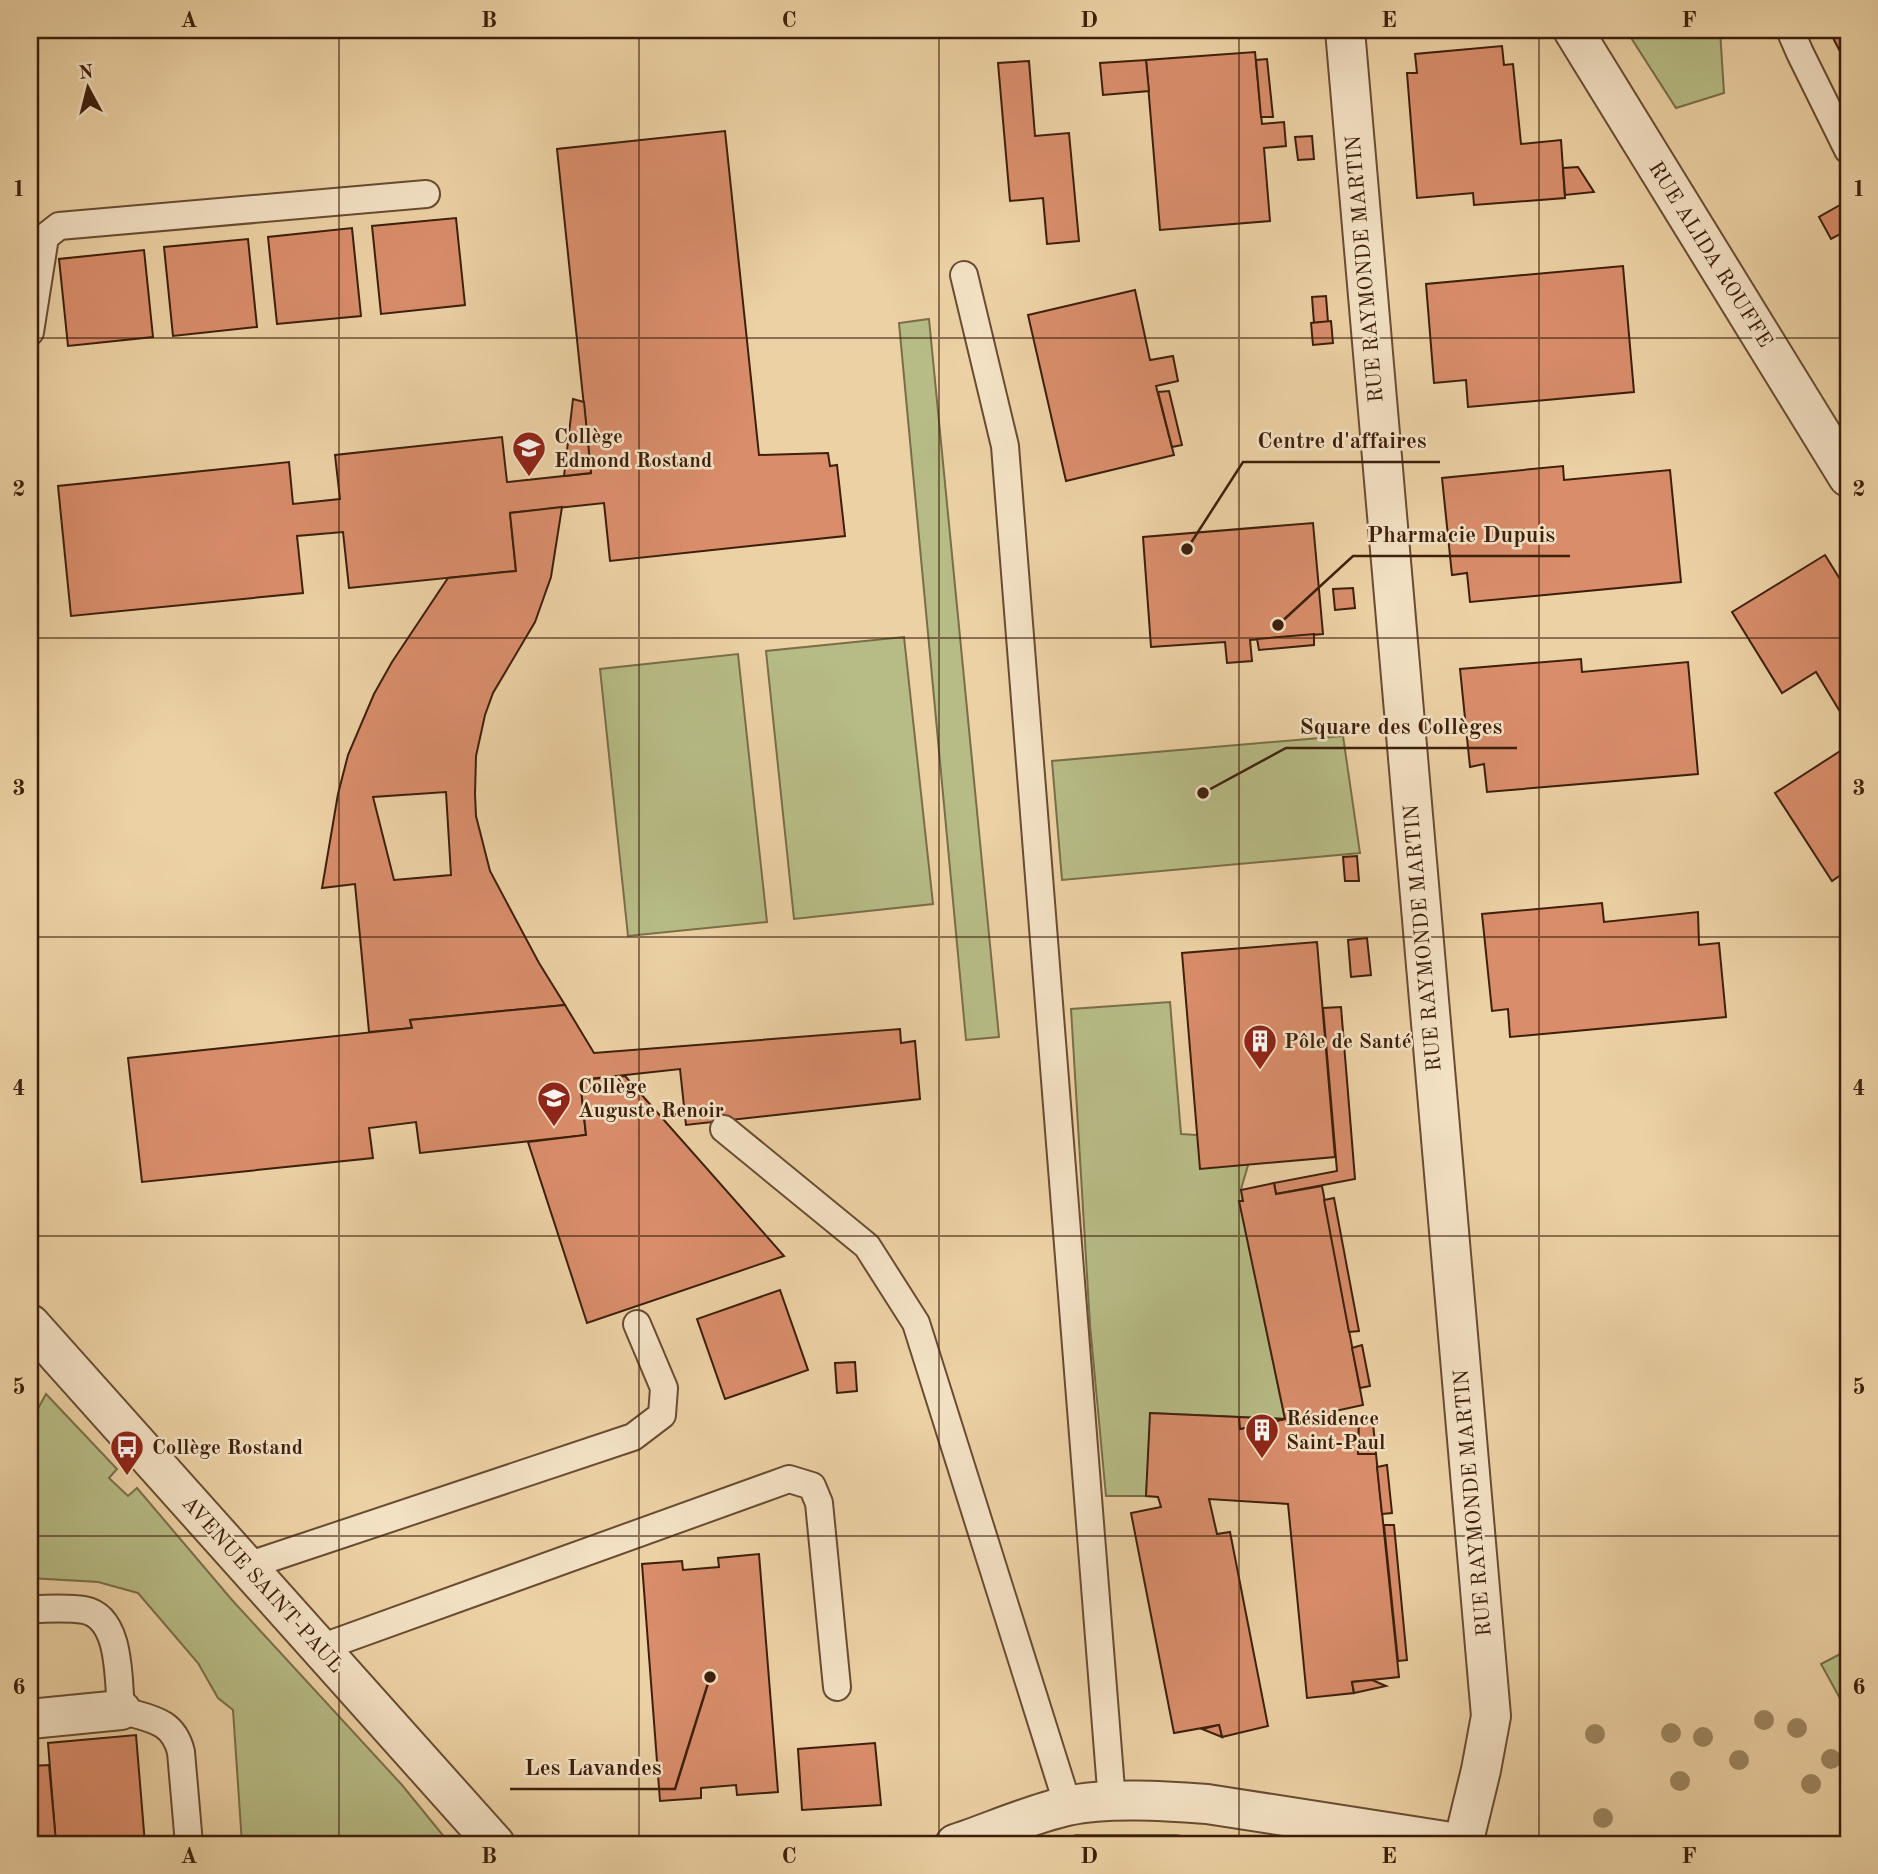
<svg xmlns="http://www.w3.org/2000/svg" width="1878" height="1874" viewBox="0 0 1878 1874" font-family="'Old Standard TT',serif">
<style>
.green{fill:#b7bc86;stroke:#7a6e48;stroke-width:2}
.building{fill:#d98d6b;stroke:#3d1f0b;stroke-width:2;fill-rule:evenodd}
.lines{fill:none;stroke-linecap:round;stroke-linejoin:round}
.service-casing{stroke:#694c31;stroke-width:30}
.minor-casing{stroke:#694c31;stroke-width:42}
.service{stroke:#f3e1c4;stroke-width:26}
.minor{stroke:#f3e1c4;stroke-width:38}
.tree{fill:#9d8561}
.grid{fill:none;stroke:#3d1f0b;stroke-width:2;stroke-opacity:0.55}
.labels{text-anchor:middle;stroke-width:5;stroke-linejoin:round;paint-order:stroke}
.street-label{font-size:21px;fill:#3d1f0b;stroke:#f3e1c4}
.poi-label{font-size:21px;font-weight:bold;fill:#3d1f0b;stroke:#f3e1c4;text-anchor:start}
.leader{fill:none;stroke:#3d1f0b;stroke-width:2.5}
.callout-dot{fill:#3d1f0b;stroke:#f3e1c4;stroke-width:2.5}
.callout-label{font-size:23px;text-anchor:middle;font-weight:bold;fill:#3d1f0b;stroke:#f3e1c4;stroke-width:5;stroke-linejoin:round;paint-order:stroke}
.neatline{fill:none;stroke:#3d1f0b;stroke-width:2.5}
.grid-label{font-size:23px;text-anchor:middle;font-weight:bold;fill:#3d1f0b}
</style>
<rect width="100%" height="100%" fill="#ecd1a4"/>
<filter id="stains"><feTurbulence type="fractalNoise" baseFrequency=".00286" numOctaves="4"/><feColorMatrix values="0 0 0 0 .2 0 0 0 0 .09 0 0 0 0 .02 0 0 0 .5 -.17"/></filter>
<radialGradient id="worn" r=".72"><stop offset=".6" stop-color="#630" stop-opacity="0"/><stop offset="1" stop-color="#630" stop-opacity=".3"/></radialGradient>
<g class="green">
<polygon points="1626,30 1720,30 1724,93 1676,108"/>
<polygon points="929,319 999,1037 966,1040 899,323"/>
<polygon points="904,637 933,904 794,919 766,651"/>
<polygon points="738,654 767,922 628,936 600,669"/>
<polygon points="1343,736 1360,853 1062,880 1052,761"/>
<polygon points="1170,1002 1181,1134 1197,1135 1249,1162 1241,1189 1243,1201 1240,1202 1285,1419 1151,1413 1146,1496 1106,1496 1090,1325 1071,1009"/>
<polygon points="46,1394 117,1469 109,1478 128,1496 137,1488 232,1600 402,1785 450,1844 242,1844 233,1710 218,1698 198,1663 138,1593 98,1582 30,1578 30,1423"/>
<polygon points="1848,1650 1848,1713 1821,1664"/>
<polygon points="1076,1835 1176,1835 1226,1844 1048,1844"/>
</g>
<g class="building">
<polygon points="1839,30 1848,30 1848,67 1831,34"/>
<polygon points="1502,46 1504,65 1513,64 1521,144 1561,140 1565,198 1474,205 1473,193 1417,198 1407,73 1417,73 1415,54"/>
<polygon points="1255,52 1262,124 1284,122 1286,146 1264,148 1270,221 1160,230 1146,60"/>
<polygon points="1267,59 1273,117 1261,117 1256,60"/>
<polygon points="1146,60 1149,91 1103,95 1100,63"/>
<polygon points="1029,61 1035,136 1069,133 1079,241 1047,244 1043,198 1010,201 998,63"/>
<polygon points="725,131 759,455 828,453 830,466 837,465 845,536 610,561 604,503 510,513 516,571 349,588 343,532 297,536 303,593 71,616 58,486 289,462 293,504 340,499 335,455 502,437 507,482 591,473 557,149"/>
<polygon points="1312,136 1314,159 1298,160 1295,137"/>
<polygon points="1578,167 1594,192 1565,195 1563,168"/>
<polygon points="1840,205 1848,218 1848,230 1831,239 1819,217"/>
<polygon points="456,218 465,305 381,314 372,226"/>
<polygon points="352,228 361,316 277,324 268,237"/>
<polygon points="248,239 257,327 173,336 164,247"/>
<polygon points="144,250 153,337 68,346 59,259"/>
<polygon points="1623,266 1634,392 1468,407 1466,380 1434,383 1426,284"/>
<polygon points="1135,290 1150,360 1173,356 1178,381 1156,386 1174,455 1066,481 1028,315"/>
<polygon points="1326,296 1328,322 1314,323 1312,297"/>
<polygon points="1331,321 1333,343 1313,345 1311,323"/>
<polygon points="1169,391 1182,445 1172,447 1158,392"/>
<polygon points="573,399 584,402 591,473 564,476"/>
<polygon points="1563,466 1564,480 1670,470 1681,582 1470,602 1467,573 1452,575 1442,478"/>
<path d="M 562,507 L 551,577 L 535,622 L 493,693 L 485,715 L 476,756 L 475,794 L 476,816 L 490,871 L 539,963 L 565,1005 L 410,1020 L 412,1028 L 369,1032 L 355,884 L 322,888 L 338,794 L 348,755 L 374,694 L 392,662 L 448,578 L 516,571 L 510,513 ZM 446,792 L 451,875 L 394,880 L 373,797 Z"/>
<polygon points="1313,523 1323,634 1250,640 1252,661 1227,663 1225,642 1151,647 1143,537"/>
<polygon points="1825,555 1848,592 1848,725 1816,672 1782,693 1732,612"/>
<polygon points="1353,588 1355,608 1335,610 1333,589"/>
<polygon points="1314,634 1314,645 1259,650 1257,639"/>
<polygon points="1581,659 1582,672 1688,662 1698,774 1487,792 1484,764 1470,767 1460,669"/>
<polygon points="1848,746 1848,870 1832,881 1775,793"/>
<polygon points="1357,856 1359,881 1345,881 1343,857"/>
<polygon points="1602,903 1604,922 1698,912 1699,945 1719,943 1726,1017 1510,1037 1508,1009 1492,1011 1482,914"/>
<polygon points="1367,938 1371,975 1351,977 1348,940"/>
<polygon points="1317,942 1335,1157 1200,1169 1182,953"/>
<polygon points="565,1005 594,1053 900,1029 901,1043 915,1041 920,1099 686,1125 680,1069 580,1080 586,1135 420,1153 416,1122 369,1128 373,1158 142,1182 128,1058 412,1028 410,1020"/>
<polygon points="1341,1007 1355,1179 1276,1194 1274,1183 1337,1171 1323,1008"/>
<polygon points="625,1076 784,1256 587,1323 528,1142 586,1135 580,1080"/>
<polygon points="1274,1183 1276,1194 1322,1186 1363,1405 1335,1411 1336,1421 1359,1423 1358,1454 1376,1454 1399,1677 1352,1682 1354,1693 1307,1698 1288,1504 1209,1499 1217,1534 1230,1532 1268,1726 1222,1737 1219,1725 1174,1733 1131,1513 1161,1507 1158,1497 1146,1496 1150,1413 1239,1417 1240,1429 1285,1419 1239,1201 1243,1201 1241,1190"/>
<polygon points="1334,1198 1359,1331 1349,1332 1324,1200"/>
<polygon points="780,1290 808,1370 725,1399 697,1319"/>
<polygon points="1362,1345 1370,1386 1360,1388 1352,1348"/>
<polygon points="855,1362 857,1391 837,1393 835,1363"/>
<polygon points="1239,1417 1285,1419 1240,1429"/>
<polygon points="1359,1423 1373,1423 1376,1454 1358,1454"/>
<polygon points="1387,1465 1392,1513 1382,1514 1377,1467"/>
<polygon points="1384,1525 1394,1525 1407,1660 1398,1661"/>
<polygon points="759,1554 778,1792 737,1795 736,1785 701,1788 701,1798 660,1801 642,1564 682,1561 683,1570 719,1567 718,1558"/>
<polygon points="1372,1680 1386,1686 1354,1693 1352,1682"/>
<polygon points="1219,1725 1222,1737 1202,1729"/>
<polygon points="136,1735 145,1844 56,1844 48,1743"/>
<polygon points="875,1743 881,1805 802,1810 798,1749"/>
<polygon points="49,1765 56,1842 30,1844 30,1766"/>
</g>
<g class="lines">
<g class="service-casing">
<g id="service">
<polyline points="1790,30 1800,53 1848,150"/>
<polyline points="964,275 1005,446 1112,1802"/>
<polyline points="30,332 45,237 59,226 426,194"/>
<polyline points="724,1129 867,1246 916,1323 1068,1806"/>
<polyline points="247,1566 633,1437 662,1415 664,1388 637,1324"/>
<path d="M 30,1609 C 47,1609 67,1607 84,1610 C 122,1617 118,1681 121,1710 C 149,1719 173,1719 181,1752 L 189,1844"/>
<polyline points="320,1648 789,1479 812,1486 819,1503 837,1687"/>
</g>
</g>
<g class="minor-casing">
<g id="minor">
<polyline points="1345,30 1491,1716 1481,1770 1463,1844"/>
<polyline points="1573,30 1848,477"/>
<polyline points="30,1324 495,1844"/>
<polyline points="30,1719 121,1710"/>
<path d="M 955,1844 C 991,1832 1031,1814 1067,1806 C 1108,1797 1165,1801 1207,1804 L 1464,1844"/>
</g>
</g>
<use href="#service" class="service"/>
<use href="#minor" class="minor"/>
</g>
<g class="tree">
<circle cx="1764" cy="1720" r="10"/>
<circle cx="1797" cy="1728" r="10"/>
<circle cx="1671" cy="1733" r="10"/>
<circle cx="1595" cy="1734" r="10"/>
<circle cx="1703" cy="1737" r="10"/>
<circle cx="1831" cy="1759" r="10"/>
<circle cx="1739" cy="1760" r="10"/>
<circle cx="1680" cy="1781" r="10"/>
<circle cx="1811" cy="1784" r="10"/>
<circle cx="1603" cy="1818" r="10"/>
</g>
<path class="grid" d="M 339,30 L 339,1844M 639,30 L 639,1844M 939,30 L 939,1844M 1239,30 L 1239,1844M 1539,30 L 1539,1844M 30,338 L 1848,338M 30,638 L 1848,638M 30,937 L 1848,937M 30,1236 L 1848,1236M 30,1536 L 1848,1536"/>
<defs>
<g id="school-pin" transform="scale(1.75)"><path d="M0 17L-7.5 6A9.5 9.5 0 1 1 7.5 6Z" fill="#8f2418" stroke="#f3e1c4"/><path d="M0-5L7-2L0 1L-7-2ZM-4 1L0 2.5L4 1V4Q0 6-4 4Z" fill="#fff"/></g>
<g id="building-pin" transform="scale(1.75)"><path d="M0 17L-7.5 6A9.5 9.5 0 1 1 7.5 6Z" fill="#8f2418" stroke="#f3e1c4"/><path d="M-4-6H4V6H1V3H-1V6H-4ZM-2.5-4.3h1.7v1.8h-1.7ZM.8-4.3h1.7v1.8H.8ZM-2.5-1h1.7V.8h-1.7ZM.8-1h1.7V.8H.8Z" fill="#fff"/></g>
<g id="bus-pin" transform="scale(1.75)"><path d="M0 17L-7.5 6A9.5 9.5 0 1 1 7.5 6Z" fill="#8f2418" stroke="#f3e1c4"/><path d="M-5-6H5V4H4V6H2V4H-2V6H-4V4H-5ZM-3.5-4V0h7V-4ZM-3.5 1.2v1.5H-2V1.2ZM2 1.2v1.5H3.5V1.2Z" fill="#fff"/></g>
</defs>
<g fill-rule="evenodd">
<use href="#school-pin" x="529" y="448"/>
<use href="#building-pin" x="1260" y="1041"/>
<use href="#school-pin" x="554" y="1098"/>
<use href="#building-pin" x="1262" y="1430"/>
<use href="#bus-pin" x="127" y="1447"/>
</g>
<g class="labels">
<g class="street-label">
<text transform="translate(1711 254) rotate(58)" y="7">RUE ALIDA ROUFFE</text>
<text transform="translate(1364 269) rotate(-95)" y="7">RUE RAYMONDE MARTIN</text>
<text transform="translate(1422 938) rotate(-95)" y="7">RUE RAYMONDE MARTIN</text>
<text transform="translate(1472 1503) rotate(-95)" y="7">RUE RAYMONDE MARTIN</text>
<text transform="translate(263 1584) rotate(48)" y="7">AVENUE SAINT-PAUL</text>
</g>
<g class="poi-label">
<text x="554" y="443">Collège<tspan x="554" dy="24">Edmond Rostand</tspan></text>
<text x="1284" y="1048">Pôle de Santé</text>
<text x="578" y="1093">Collège<tspan x="578" dy="24">Auguste Renoir</tspan></text>
<text x="1286" y="1425">Résidence<tspan x="1286" dy="24">Saint-Paul</tspan></text>
<text x="152" y="1454">Collège Rostand</text>
</g>
</g>
<path class="leader" d="M1187 549L1243 462H1440M1278 625L1353 556H1570M1203 793L1286 748H1517M710 1677L675 1789H510"/>
<g class="callout-dot">
<circle cx="1187" cy="549" r="7"/>
<circle cx="1278" cy="625" r="7"/>
<circle cx="1203" cy="793" r="7"/>
<circle cx="710" cy="1677" r="7"/>
</g>
<g class="callout-label">
<text x="1342" y="448">Centre d'affaires</text>
<text x="1461" y="542">Pharmacie Dupuis</text>
<text x="1401" y="734">Square des Collèges</text>
<text x="593" y="1775">Les Lavandes</text>
</g>
<rect width="1878" height="1874" fill="none" stroke="#ecd1a4" stroke-width="77"/>
<g transform="translate(88 88) rotate(353)" stroke="#f3e1c4" stroke-width="5" paint-order="stroke">
<path d="M0-5L12 26L0 18L-12 26Z" fill="#3d1f0b"/>
<text y="-10" font-size="19" font-weight="bold" text-anchor="middle" fill="#3d1f0b">N</text>
</g>
<rect x="38" y="38" width="1802" height="1798" class="neatline"/>
<g class="grid-label">
<text x="189" y="27">A</text>
<text x="489" y="27">B</text>
<text x="789" y="27">C</text>
<text x="1089" y="27">D</text>
<text x="1389" y="27">E</text>
<text x="1689" y="27">F</text>
<text x="19" y="196">1</text>
<text x="1859" y="196">1</text>
<text x="19" y="496">2</text>
<text x="1859" y="496">2</text>
<text x="19" y="795">3</text>
<text x="1859" y="795">3</text>
<text x="19" y="1095">4</text>
<text x="1859" y="1095">4</text>
<text x="19" y="1394">5</text>
<text x="1859" y="1394">5</text>
<text x="19" y="1694">6</text>
<text x="1859" y="1694">6</text>
<text x="189" y="1863">A</text>
<text x="489" y="1863">B</text>
<text x="789" y="1863">C</text>
<text x="1089" y="1863">D</text>
<text x="1389" y="1863">E</text>
<text x="1689" y="1863">F</text>
</g>
<rect width="100%" height="100%" filter="url(#stains)"/>
<rect width="100%" height="100%" fill="url(#worn)"/>
</svg>
